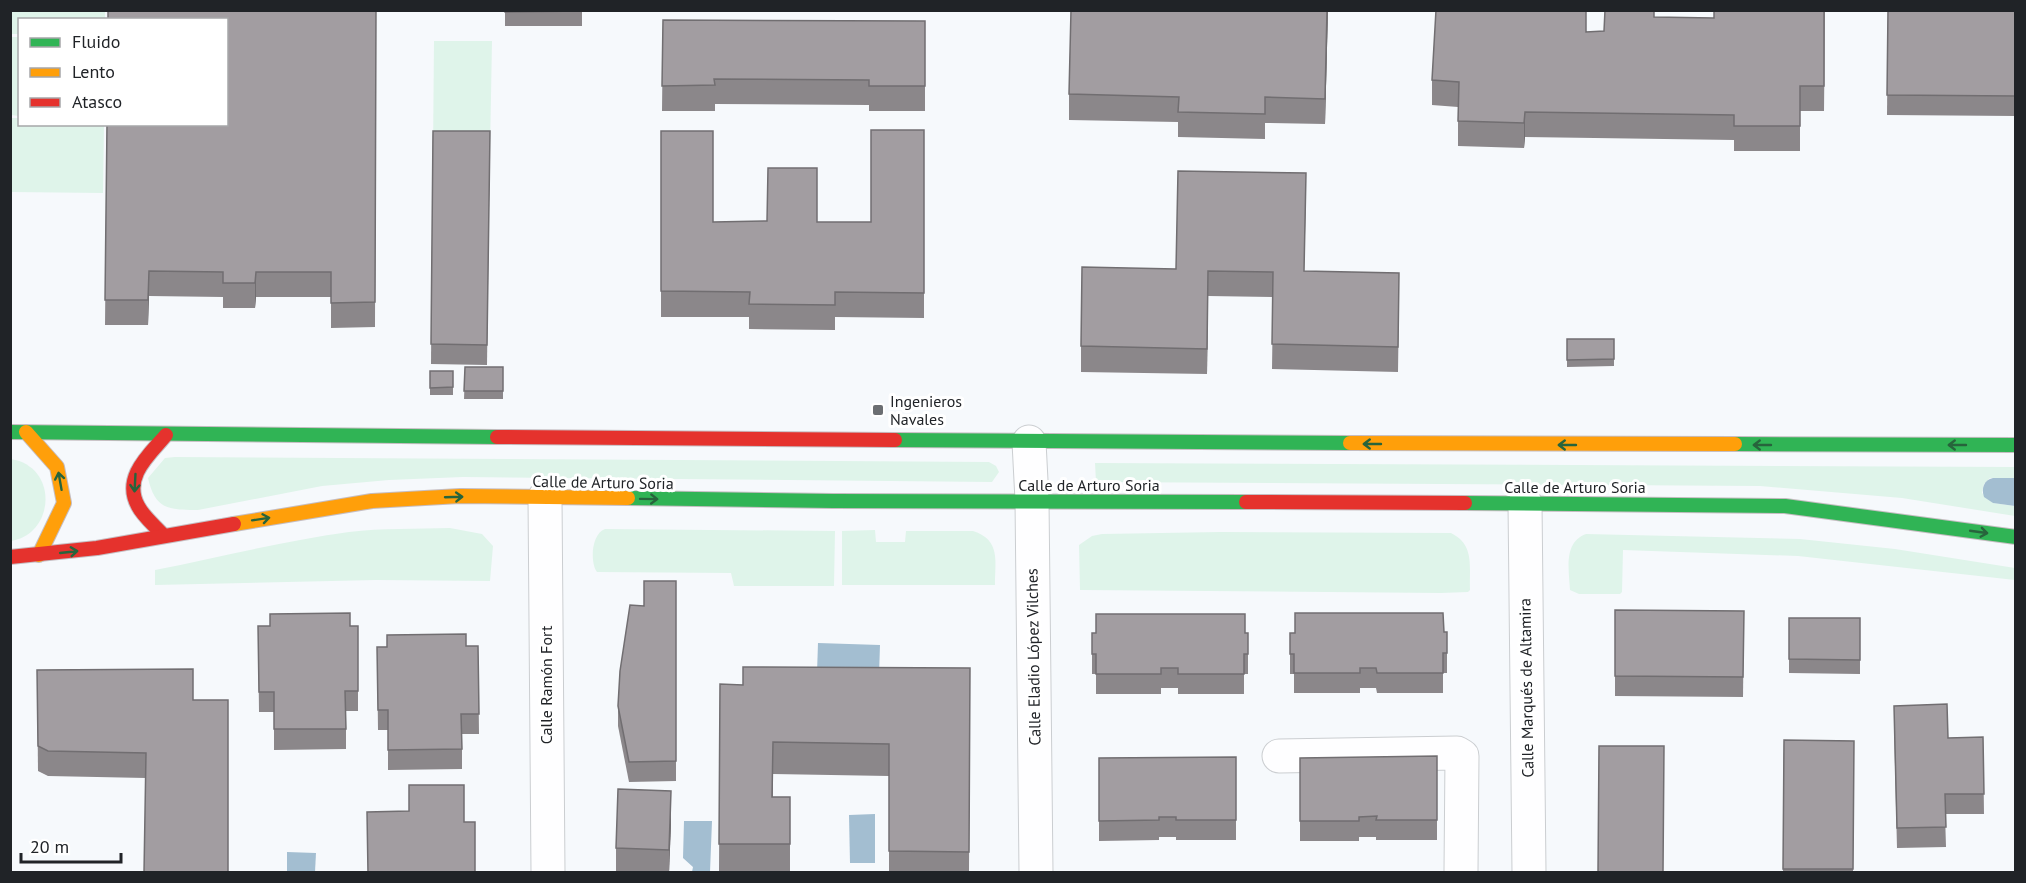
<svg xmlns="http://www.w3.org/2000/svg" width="2026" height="883" viewBox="0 0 2026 883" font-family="'PT Sans',sans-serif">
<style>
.green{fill:#dff4ea}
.water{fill:#a3bed1}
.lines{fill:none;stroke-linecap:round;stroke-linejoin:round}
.street-casing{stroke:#cbced1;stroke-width:35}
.fast-casing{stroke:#c5bdc1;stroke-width:16}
.slow-casing{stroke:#c5bdc1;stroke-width:16}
.jam-casing{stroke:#c5bdc1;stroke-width:16}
.street{stroke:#fefeff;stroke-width:33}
.fast{stroke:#30b455;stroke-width:14}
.slow{stroke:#ff9f0a;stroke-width:14}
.jam{stroke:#e5322d;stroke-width:14}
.wall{fill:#8b878a}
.shaded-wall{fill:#716e71}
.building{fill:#a29da1;stroke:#716e71;stroke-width:1.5}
.oneway{stroke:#27643c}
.poi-dot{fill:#6b6e72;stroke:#fff;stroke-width:2}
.labels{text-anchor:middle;stroke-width:6;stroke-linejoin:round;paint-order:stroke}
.poi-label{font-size:16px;fill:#202327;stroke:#fff;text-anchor:start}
.street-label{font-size:16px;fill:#202327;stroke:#fff}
</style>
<rect width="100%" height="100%" fill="#f6f9fc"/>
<g class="green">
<polygon points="11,10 105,11 105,19 20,20 19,34 11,34"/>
<polygon points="11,37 19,37 19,116 11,115"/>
<polygon points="434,41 492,41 490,152 433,151"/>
<polygon points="10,118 19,118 20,124 104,125 103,193 11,192"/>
<path d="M 175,457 L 989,462 L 996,466 L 999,472 L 992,482 L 463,477 L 389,480 L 322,486 L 198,510 C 168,510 155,509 148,478 L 165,458 Z"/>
<path d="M 11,459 C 59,467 55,534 11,541 Z"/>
<polygon points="1095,463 2015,467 2015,478 1990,478 1984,484 1982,493 1993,503 2015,506 2015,516 1902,498 1760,486 1096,482"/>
<path d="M 450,528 L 482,534 L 493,546 L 490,581 L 376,580 L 155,585 L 155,570 C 220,557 284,541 349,532 C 382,528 416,529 450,528 Z"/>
<path d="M 605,529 L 835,531 L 834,586 L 734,586 L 731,573 L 597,572 C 590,563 591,534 605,529 Z"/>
<path d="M 875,530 L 876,542 L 905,542 L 906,531 L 973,531 C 1001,540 995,561 995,585 L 842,585 L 842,531 Z"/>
<path d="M 1220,532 L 1451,533 C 1475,545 1469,566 1470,590 L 1468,592 L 1441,593 L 1080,590 L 1079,545 L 1092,536 L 1102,534 Z"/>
<path d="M 1586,534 L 1800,539 L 1895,549 L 2015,568 L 2015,580 L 1798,556 L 1623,550 L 1622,592 L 1620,594 L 1579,594 L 1570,590 C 1569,571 1563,542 1586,534 Z"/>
</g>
<g class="water">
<path d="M 1993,478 L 2015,478 L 2015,506 L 1993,503 L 1984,497 C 1981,488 1984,480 1993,478 Z"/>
<polygon points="818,643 880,645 879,675 817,673"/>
<polygon points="875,814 875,863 850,863 849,815"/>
<polygon points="684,821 712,821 710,872 692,872 693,867 683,858"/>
<polygon points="287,852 316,853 315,872 287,872"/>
</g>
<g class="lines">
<g class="street-casing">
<g id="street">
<polyline points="1029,442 1032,500 1036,872"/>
<polyline points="545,497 548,872"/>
<polyline points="1525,503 1529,872"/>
<polyline points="1279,756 1457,753 1462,756 1461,872"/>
</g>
</g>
<g class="fast-casing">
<g id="fast">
<polyline points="10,432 497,437"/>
<polyline points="895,440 1350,443"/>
<polyline points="1735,444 2016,445"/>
<polyline points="628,498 833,501 1246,502"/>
<polyline points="1465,503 1785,506 2016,537"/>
</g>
</g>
<g class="slow-casing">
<g id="slow">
<polyline points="26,432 57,467 64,503 39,555"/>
<polyline points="1350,443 1735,444"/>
<polyline points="234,524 372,501 460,496 628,498"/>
</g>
</g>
<g class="jam-casing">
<g id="jam">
<polyline points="497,437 895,440"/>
<polyline points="1246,502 1465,503"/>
<path d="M 163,535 C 155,526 143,516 138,506 C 122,477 150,454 166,435"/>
<polyline points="10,557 97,548 234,524"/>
</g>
</g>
<use href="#street" class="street"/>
<use href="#fast" class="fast"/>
<use href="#slow" class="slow"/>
<use href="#jam" class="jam"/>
</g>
<g class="wall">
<polygon points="376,10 375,327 331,328 331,297 256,297 255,308 223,308 223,297 149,296 148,325 105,325 107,124 175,11"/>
<rect x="505" y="10" width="77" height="16"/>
<polygon points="1328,10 1325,124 1265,123 1265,139 1178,137 1178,122 1069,120 1069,94"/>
<polygon points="1825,10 1824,111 1800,111 1800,151 1734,151 1734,140 1525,137 1524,148 1458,146 1458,107 1432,105 1432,80 1586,32 1604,31 1655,17 1714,18"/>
<polygon points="1888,10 2016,10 2016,116 1887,115"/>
<polygon points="663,20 925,21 925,111 869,111 869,105 715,104 715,111 662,111"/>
<polygon points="924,130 924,318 835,317 835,330 749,329 749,317 661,317 661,131 713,222 871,222"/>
<polygon points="433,131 490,131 487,365 431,364"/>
<polygon points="1306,198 1304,271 1399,298 1398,372 1272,369 1273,297 1208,296 1207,374 1081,372 1081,346 1176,269"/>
<polygon points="1567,339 1614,339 1614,366 1567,367"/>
<polygon points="465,367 503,367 503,399 464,399"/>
<rect x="430" y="371" width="23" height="24"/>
<polygon points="676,581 676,781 629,782 618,726 618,706 644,606"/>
<polygon points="1615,610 1744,611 1743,697 1615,696"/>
<polygon points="1789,618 1860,618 1860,674 1789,673"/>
<polygon points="258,626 358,626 358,711 346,711 346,749 274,750 274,712 259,712"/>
<polygon points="1444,632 1447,652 1447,673 1443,673 1443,693 1377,693 1376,688 1360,688 1360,693 1294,693 1294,674 1290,674 1290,633"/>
<polygon points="1092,633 1248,633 1248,674 1244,674 1244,694 1178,694 1178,688 1161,688 1161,694 1096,694 1096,674 1092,674"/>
<polygon points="478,646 479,734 462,734 462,769 388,770 388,730 378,730 377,647"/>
<polygon points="970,668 969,873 889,873 889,776 773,774 773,797 790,797 790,873 719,873 720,684 743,685"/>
<polygon points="193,669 146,778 48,776 38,771 37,670"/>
<polygon points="1894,726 1948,738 1983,737 1984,814 1945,814 1946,847 1897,848"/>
<polygon points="1784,740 1854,741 1853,873 1783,873"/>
<polygon points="1437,756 1437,840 1376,840 1376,837 1359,837 1359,841 1300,841 1300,758"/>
<polygon points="1236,757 1236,840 1176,840 1176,837 1159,837 1159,840 1099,841 1099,758"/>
<polygon points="671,823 669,873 616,873 616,848"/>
</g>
<g class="shaded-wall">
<polygon points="1327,10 1328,10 1325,124 1325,99"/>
<polygon points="1525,112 1525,137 1524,148 1524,123"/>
<polygon points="149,271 149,296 148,325 148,300"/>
<polygon points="1208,271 1208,296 1207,374 1207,349"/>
<polygon points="256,272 256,297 255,308 255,283"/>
<polygon points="671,791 671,823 669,873 669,850"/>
</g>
<g class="building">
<polygon points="108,10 193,11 195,10 376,10 375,302 331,303 331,272 256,272 255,283 223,283 223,272 149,271 148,300 105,300 107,124 226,124 226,20 108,20"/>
<polygon points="505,10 582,10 582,11 505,12"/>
<polygon points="1071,10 1327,10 1325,99 1265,97 1265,114 1178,112 1179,97 1069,94"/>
<polygon points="1436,10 1586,10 1586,32 1604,31 1605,10 1654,10 1654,17 1714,18 1714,10 1824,10 1824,86 1800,86 1800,126 1734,126 1734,115 1525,112 1524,123 1458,121 1459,82 1432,80"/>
<polygon points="1888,10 2016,10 2016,96 1887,95"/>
<polygon points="663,20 925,21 925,86 869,86 869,80 714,79 715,85 662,86"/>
<polygon points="871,130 924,130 924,293 835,292 835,305 749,304 750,292 661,291 661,131 713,131 713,222 767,221 768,168 817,168 817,222 871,222"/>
<polygon points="433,131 490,131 487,345 431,344"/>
<polygon points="1178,171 1306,173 1304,271 1399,273 1398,347 1272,344 1273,272 1208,271 1207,349 1081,346 1082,267 1176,269"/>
<polygon points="1567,339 1614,339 1614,359 1567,360"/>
<polygon points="465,367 503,367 503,391 464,391"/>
<polygon points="430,371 453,371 453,387 430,388"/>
<polygon points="644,581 676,581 676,761 629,762 618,706 620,671 630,605 644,606"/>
<polygon points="1615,610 1744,611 1743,677 1615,676"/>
<polygon points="350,613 350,626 358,626 358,691 345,691 346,729 274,729 274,692 259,692 258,626 270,626 270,614"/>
<polygon points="1295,613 1443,613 1444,632 1447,632 1447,653 1443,653 1443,673 1377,673 1376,668 1360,668 1360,673 1294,673 1294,654 1290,654 1290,633 1295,633"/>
<polygon points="1096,614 1245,614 1245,633 1248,633 1248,654 1244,654 1244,674 1178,674 1178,668 1161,668 1161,674 1096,674 1096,654 1092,654 1092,633 1096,633"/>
<polygon points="1789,618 1860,618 1860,660 1789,659"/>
<polygon points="466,634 466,646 478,646 479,714 461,714 462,749 388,750 388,710 378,710 377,647 387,647 387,635"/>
<polygon points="743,667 970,668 969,852 889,851 889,744 773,742 772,797 790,797 790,844 719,844 720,684 743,685"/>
<polygon points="193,669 193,700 228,700 228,873 144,873 146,753 48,751 38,746 37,670"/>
<polygon points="1947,704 1948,738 1983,737 1984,794 1945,794 1946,827 1897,828 1894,706"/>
<polygon points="1784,740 1854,741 1853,869 1783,869"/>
<polygon points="1599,746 1664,746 1663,873 1598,873"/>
<polygon points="1437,756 1437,820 1376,820 1377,816 1359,817 1359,821 1300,821 1300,758"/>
<polygon points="1236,757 1236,820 1176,820 1176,817 1159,817 1159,820 1099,821 1099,758"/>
<polygon points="409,785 464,785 464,822 475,822 475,873 368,873 367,812 409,811"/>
<polygon points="618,789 671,791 669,850 616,848"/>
</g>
<defs><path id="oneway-shaft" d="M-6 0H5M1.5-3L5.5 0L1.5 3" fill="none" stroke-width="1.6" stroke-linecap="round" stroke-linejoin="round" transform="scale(1.5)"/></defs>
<g class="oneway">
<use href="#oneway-shaft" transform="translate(1372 444) rotate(-180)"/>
<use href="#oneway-shaft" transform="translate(1567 445) rotate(-180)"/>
<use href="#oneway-shaft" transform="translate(1762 445) rotate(-180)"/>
<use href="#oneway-shaft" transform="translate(1957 445) rotate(-180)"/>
<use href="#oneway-shaft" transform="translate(60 481) rotate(-100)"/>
<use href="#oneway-shaft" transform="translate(135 483) rotate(93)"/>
<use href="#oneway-shaft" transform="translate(454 497) rotate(-2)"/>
<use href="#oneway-shaft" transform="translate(649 499) rotate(1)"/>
<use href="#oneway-shaft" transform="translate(261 519) rotate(-9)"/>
<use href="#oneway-shaft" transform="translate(1979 532) rotate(8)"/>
<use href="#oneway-shaft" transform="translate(69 552) rotate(-6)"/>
</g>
<rect class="poi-dot" x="872" y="404" width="12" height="12" rx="3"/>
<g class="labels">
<g class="poi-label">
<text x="890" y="407">Ingenieros<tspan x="890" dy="18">Navales</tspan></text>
</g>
<g class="street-label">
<text transform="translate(603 482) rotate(1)" y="6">Calle de Arturo Soria</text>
<text x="1089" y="491">Calle de Arturo Soria</text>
<text x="1575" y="493">Calle de Arturo Soria</text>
<text transform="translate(1033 657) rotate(-91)" y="6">Calle Eladio López Vilches</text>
<text transform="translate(546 685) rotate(-90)" y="6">Calle Ramón Fort</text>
<text transform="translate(1526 688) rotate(-91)" y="6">Calle Marqués de Altamira</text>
</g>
</g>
<rect width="2026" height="883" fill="none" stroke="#202327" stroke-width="24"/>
<rect x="18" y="18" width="210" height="108" fill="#ffffff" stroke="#a6a7a9" stroke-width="1.5"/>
<rect x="30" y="38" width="30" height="9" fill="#30b455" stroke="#a6a7a9" stroke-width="1.5"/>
<text x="72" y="48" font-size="18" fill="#202327">Fluido</text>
<rect x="30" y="68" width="30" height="9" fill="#ff9f0a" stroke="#a6a7a9" stroke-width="1.5"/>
<text x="72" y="78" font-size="18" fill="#202327">Lento</text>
<rect x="30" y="98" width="30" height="9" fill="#e5322d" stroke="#a6a7a9" stroke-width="1.5"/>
<text x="72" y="108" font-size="18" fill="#202327">Atasco</text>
<path d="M21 853v9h100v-9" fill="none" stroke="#202327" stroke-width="3"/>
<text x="30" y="853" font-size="18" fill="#202327" stroke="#ffffff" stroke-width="4.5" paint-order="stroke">20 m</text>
</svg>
